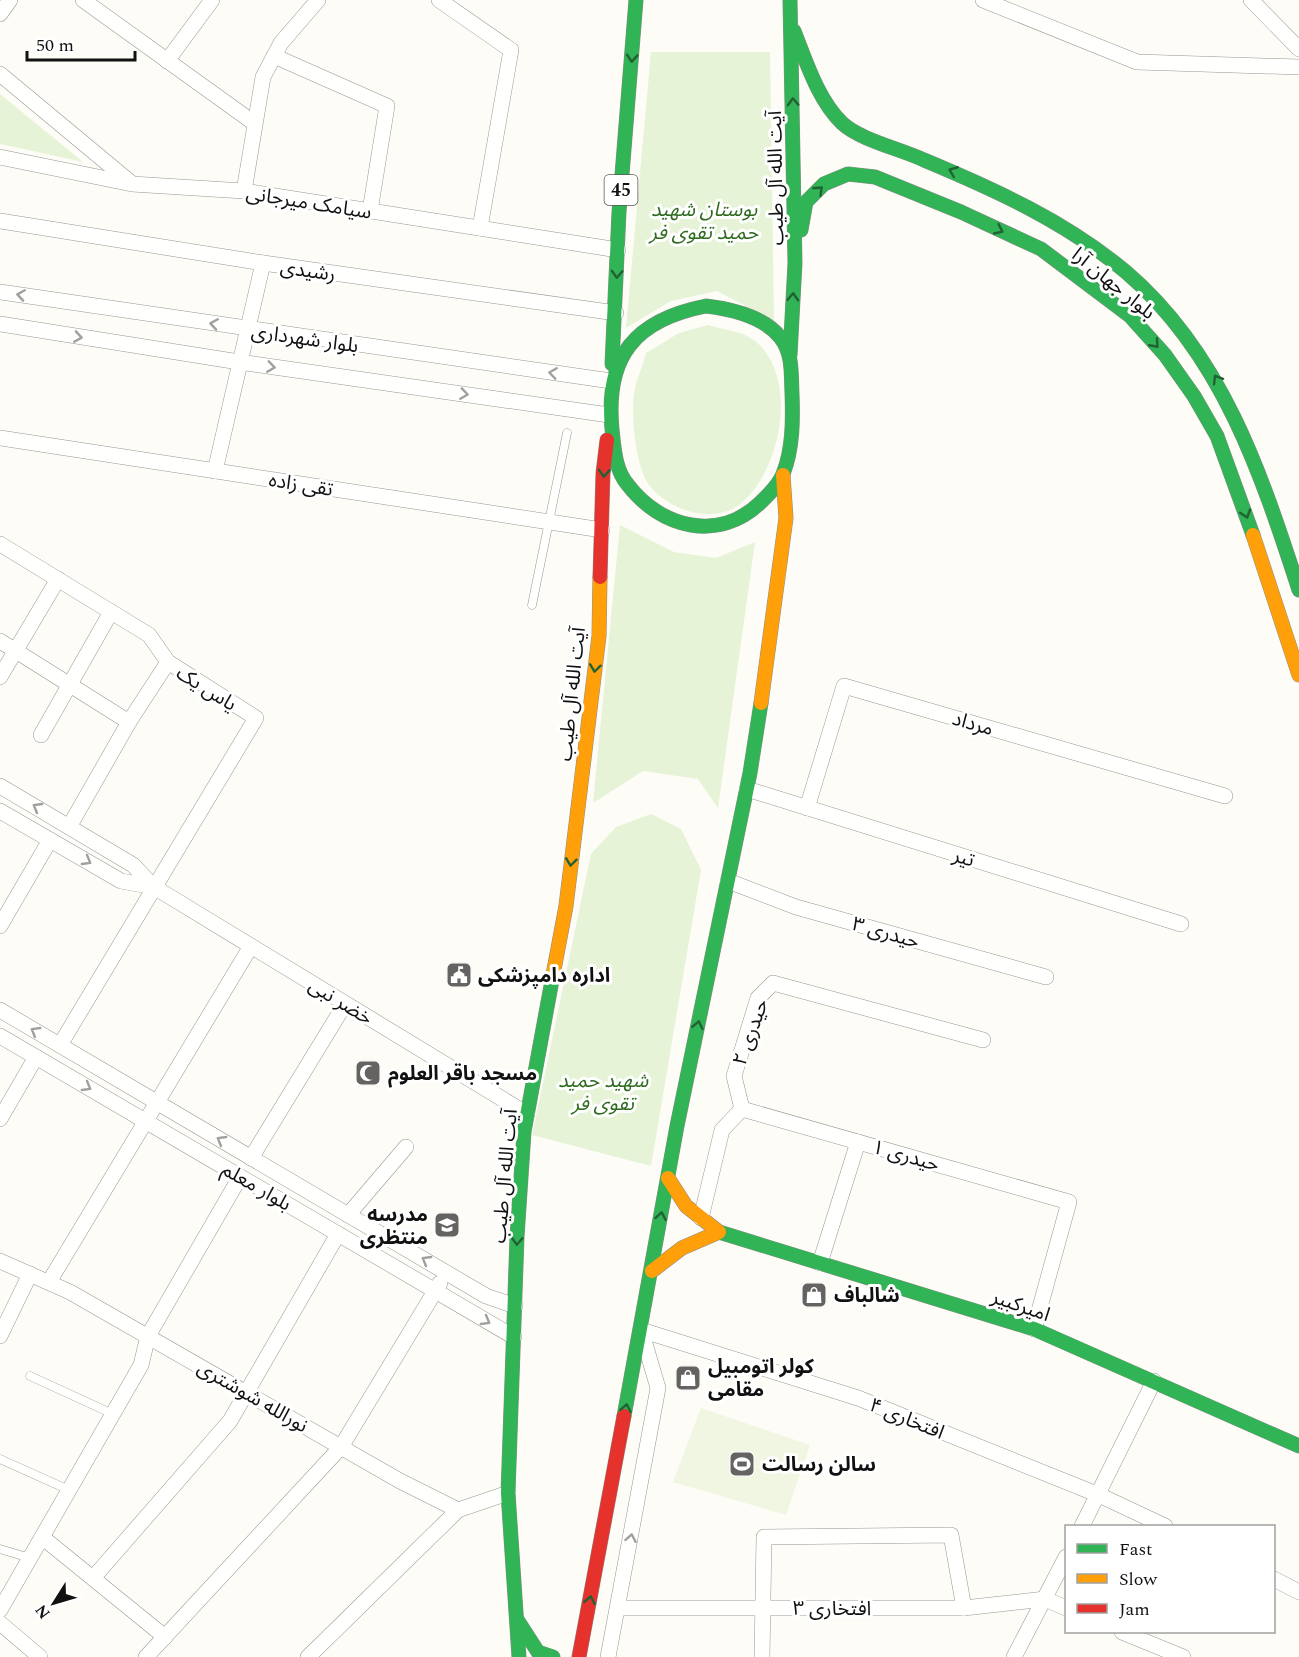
<svg xmlns="http://www.w3.org/2000/svg" width="1299" height="1657" viewBox="0 0 1299 1657" font-family="Spectral,'Noto Sans Arabic',serif">
<style>
.green{fill:#e7f3d7}
.pitch{fill:#f0f6e1}
.lines{fill:none;stroke-linecap:round;stroke-linejoin:round}
.lane-casing{stroke:#979795;stroke-width:9}
.street-casing{stroke:#979795;stroke-width:16}
.fast-casing{stroke:#8e8d8b;stroke-width:15}
.slow-casing{stroke:#8e8d8b;stroke-width:15}
.jam-casing{stroke:#8e8d8b;stroke-width:15}
.lane{stroke:#fffffe;stroke-width:8}
.street{stroke:#fffffe;stroke-width:15}
.fast{stroke:#30b455;stroke-width:14}
.slow{stroke:#ff9f0a;stroke-width:14}
.jam{stroke:#e5322d;stroke-width:14}
.oneway{stroke:#206233}
.oneway2{stroke:#a0a09f}
.labels{text-anchor:middle;stroke-width:6;stroke-linejoin:round;paint-order:stroke}
.shield{fill:#fff;stroke:#585858;stroke-width:1.5}
.shield-label{font-size:18px;font-weight:bold;fill:#111}
.street-label{font-size:20px;fill:#111;stroke:#fff}
.park-label{font-size:20px;font-style:italic;fill:#2f6b1f;stroke:#fff}
.poi-label{font-size:20px;font-weight:bold;fill:#111;stroke:#fff;text-anchor:start}
</style>
<rect width="100%" height="100%" fill="#fdfcf7"/>
<g class="green">
<polygon points="651,52 770,52 774,321 717,291 671,301 626,328"/>
<polygon points="0,94 83,162 0,144"/>
<path d="M 708,325 C 721,329 745,332 755,341 C 800,377 781,473 739,505 C 726,515 707,516 692,512 C 675,508 653,495 645,478 C 635,457 630,411 635,388 C 638,376 643,364 646,353 L 679,333 Z"/>
<polygon points="620,525 674,552 716,558 755,542 718,808 698,779 643,771 593,803"/>
<polygon points="651,814 681,829 701,870 651,1166 532,1135 591,854 616,827"/>
</g>
<polygon class="pitch" points="701,1408 810,1445 786,1515 673,1482"/>
<g class="lines">
<g class="lane-casing">
<g id="lane">
<polyline points="532,605 567,433"/>
<polyline points="30,1376 113,1414"/>
<polyline points="0,1459 69,1490"/>
<polyline points="0,1549 30,1558"/>
</g>
</g>
<g class="street-casing">
<g id="street">
<polyline points="83,0 254,123"/>
<polyline points="439,0 511,50 480,228"/>
<polyline points="983,0 1137,62 1299,67"/>
<polyline points="1251,0 1299,49"/>
<polyline points="0,14 10,0"/>
<polyline points="274,56 387,106 370,211"/>
<polyline points="167,61 212,0"/>
<polyline points="0,74 130,182"/>
<polyline points="0,157 132,184 244,191 618,250"/>
<polyline points="244,191 263,77 281,43 318,0"/>
<polyline points="0,221 263,263 616,313"/>
<polyline points="0,292 611,381"/>
<polyline points="0,324 239,362 609,415"/>
<polyline points="0,438 602,530"/>
<polyline points="215,471 263,263"/>
<polyline points="0,544 149,635 168,662 256,718 60,1045"/>
<polyline points="0,641 129,722 168,662"/>
<polyline points="0,677 58,579"/>
<polyline points="41,735 111,612"/>
<polyline points="0,786 133,865 154,887 121,881 0,811"/>
<polyline points="747,789 1181,924"/>
<polyline points="807,808 844,686 1225,796"/>
<polyline points="69,827 129,722"/>
<polyline points="728,881 796,907 1046,977"/>
<polyline points="154,887 527,1114"/>
<polyline points="0,926 50,840"/>
<polyline points="0,1010 486,1296 515,1306"/>
<polyline points="0,1036 514,1337"/>
<polyline points="742,1109 1069,1202 1034,1329"/>
<polyline points="742,1109 734,1076 758,998 773,983 983,1040"/>
<polyline points="0,1119 36,1057"/>
<polyline points="251,1158 345,1004"/>
<polyline points="348,1215 406,1147"/>
<polyline points="701,1218 722,1130 742,1109"/>
<polyline points="0,1261 70,1292 400,1481 458,1510 508,1493"/>
<polyline points="820,1263 858,1142"/>
<polyline points="49,1282 251,946"/>
<polyline points="641,1330 858,1398 1099,1495 1165,1526"/>
<polyline points="0,1336 30,1274"/>
<polyline points="1082,1526 1154,1381"/>
<polyline points="42,1537 165,1637"/>
<polyline points="93,1578 230,1421 338,1234"/>
<polyline points="1274,1579 1299,1592"/>
<polyline points="618,1608 964,1608 1045,1599 1066,1608"/>
<polyline points="0,1610 141,1365 148,1336 240,1177"/>
<polyline points="0,1623 40,1657"/>
<polyline points="1122,1632 1183,1657"/>
<polyline points="146,1657 341,1447 440,1283"/>
<polyline points="308,1657 458,1510"/>
<polyline points="608,1657 658,1388 641,1330"/>
<polyline points="762,1657 764,1537 951,1535 964,1608"/>
<polyline points="1014,1657 1066,1557"/>
</g>
</g>
<g class="fast-casing">
<g id="fast">
<polyline points="790,0 795,263 790,355"/>
<path d="M 794,31 C 806,61 818,100 842,123 C 860,140 901,149 924,160 C 996,190 1066,222 1126,272 C 1222,354 1261,473 1299,590"/>
<polyline points="801,230 806,202 824,184 848,174 875,177 961,212 1041,249 1130,316 1165,355 1194,396 1217,436 1253,535"/>
<path d="M 706,306 C 731,309 763,316 780,337 C 793,353 791,373 792,393 C 793,420 793,449 783,474 C 779,485 769,494 761,502 C 719,543 661,528 628,485 C 615,470 614,448 612,429 C 605,356 635,320 706,306 Z"/>
<polyline points="612,364 619,212 636,0"/>
<polyline points="719,1232 1034,1329 1299,1446"/>
<polyline points="624,1416 677,1126 750,773 761,703"/>
<polyline points="518,1621 538,1652 553,1657"/>
<polyline points="519,1657 508,1493 517,1237 524,1132 553,975"/>
</g>
</g>
<g class="slow-casing">
<g id="slow">
<polyline points="1253,535 1299,675"/>
<polyline points="761,703 786,518 783,475"/>
<polyline points="553,975 566,906 599,636 600,577"/>
<polyline points="652,1271 682,1248 719,1232 686,1206 668,1178"/>
</g>
</g>
<g class="jam-casing">
<g id="jam">
<polyline points="600,577 603,473 607,440"/>
<polyline points="579,1657 624,1416"/>
</g>
</g>
<use href="#lane" class="lane"/>
<use href="#street" class="street"/>
<use href="#fast" class="fast"/>
<use href="#slow" class="slow"/>
<use href="#jam" class="jam"/>
</g>
<defs><path id="oneway-chevron" d="M-2-3.5L2.5 0L-2 3.5" fill="none" stroke-width="1.6" stroke-linecap="round" stroke-linejoin="round" transform="scale(1.5)"/></defs>
<g class="oneway">
<use href="#oneway-chevron" transform="translate(632 58) rotate(94)"/>
<use href="#oneway-chevron" transform="translate(793 102) rotate(-92)"/>
<use href="#oneway-chevron" transform="translate(953 171) rotate(-158)"/>
<use href="#oneway-chevron" transform="translate(819 190) rotate(-43)"/>
<use href="#oneway-chevron" transform="translate(999 230) rotate(25)"/>
<use href="#oneway-chevron" transform="translate(617 274) rotate(92)"/>
<use href="#oneway-chevron" transform="translate(793 297) rotate(-87)"/>
<use href="#oneway-chevron" transform="translate(1155 344) rotate(48)"/>
<use href="#oneway-chevron" transform="translate(1217 379) rotate(-121)"/>
<use href="#oneway-chevron" transform="translate(604 473) rotate(94)"/>
<use href="#oneway-chevron" transform="translate(1246 514) rotate(72)"/>
<use href="#oneway-chevron" transform="translate(595 668) rotate(97)"/>
<use href="#oneway-chevron" transform="translate(571 862) rotate(97)"/>
<use href="#oneway-chevron" transform="translate(698 1025) rotate(-78)"/>
<use href="#oneway-chevron" transform="translate(661 1216) rotate(-80)"/>
<use href="#oneway-chevron" transform="translate(517 1241) rotate(92)"/>
<use href="#oneway-chevron" transform="translate(626 1408) rotate(-79)"/>
<use href="#oneway-chevron" transform="translate(590 1600) rotate(-79)"/>
</g>
<g class="oneway2">
<use href="#oneway-chevron" transform="translate(21 295) rotate(-171)"/>
<use href="#oneway-chevron" transform="translate(214 324) rotate(-171)"/>
<use href="#oneway-chevron" transform="translate(78 337) rotate(9)"/>
<use href="#oneway-chevron" transform="translate(271 367) rotate(8)"/>
<use href="#oneway-chevron" transform="translate(553 373) rotate(-172)"/>
<use href="#oneway-chevron" transform="translate(464 394) rotate(8)"/>
<use href="#oneway-chevron" transform="translate(37 807) rotate(-150)"/>
<use href="#oneway-chevron" transform="translate(87 861) rotate(30)"/>
<use href="#oneway-chevron" transform="translate(35 1031) rotate(-149)"/>
<use href="#oneway-chevron" transform="translate(87 1087) rotate(30)"/>
<use href="#oneway-chevron" transform="translate(221 1140) rotate(-150)"/>
<use href="#oneway-chevron" transform="translate(426 1260) rotate(-150)"/>
<use href="#oneway-chevron" transform="translate(486 1321) rotate(30)"/>
<use href="#oneway-chevron" transform="translate(631 1538) rotate(-80)"/>
</g>
<defs>
<g id="civic-square" transform="scale(1.35)"><rect x="-9" y="-9" width="18" height="18" rx="4" fill="#646362" stroke="#fff"/><path d="M-.6-6.5H3V-4.5H.6V-3L4-1V1h2V6H-6V1h2V-1L-.6-3ZM-1.2 2.5V6h2.4V2.5Z" fill="#fff"/></g>
<g id="mosque-square" transform="scale(1.35)"><rect x="-9" y="-9" width="18" height="18" rx="4" fill="#646362" stroke="#fff"/><path d="M3.5-4.9A6 6 0 1 0 3.5 4.9A5 5 0 1 1 3.5-4.9Z" fill="#fff"/></g>
<g id="school-square" transform="scale(1.35)"><rect x="-9" y="-9" width="18" height="18" rx="4" fill="#646362" stroke="#fff"/><path d="M0-5L7-2L0 1L-7-2ZM-4 1L0 2.5L4 1V4Q0 6-4 4Z" fill="#fff"/></g>
<g id="shop-square" transform="scale(1.35)"><rect x="-9" y="-9" width="18" height="18" rx="4" fill="#646362" stroke="#fff"/><path d="M-5-2.5h2.3a2.7 3.5 0 0 1 5.4 0H5L5.5 6h-11ZM-1.5-2.5h3a1.5 2.3 0 0 0-3 0Z" fill="#fff"/></g>
<g id="stadium-square" transform="scale(1.35)"><rect x="-9" y="-9" width="18" height="18" rx="4" fill="#646362" stroke="#fff"/><path d="M0-5a6.5 5 0 1 0 0 10a6.5 5 0 1 0 0-10ZM-3.5-1.8h7v3.6h-7Z" fill="#fff"/></g>
</defs>
<g fill-rule="evenodd">
<use href="#civic-square" x="459" y="975"/>
<use href="#mosque-square" x="368" y="1073"/>
<use href="#school-square" x="447" y="1225"/>
<use href="#shop-square" x="814" y="1295"/>
<use href="#shop-square" x="688" y="1378"/>
<use href="#stadium-square" x="742" y="1464"/>
</g>
<g class="labels">
<rect class="shield" x="604.5" y="175" width="33" height="30" rx="4.5"/>
<g class="shield-label">
<text x="621" y="196">45</text>
</g>
<g class="street-label">
<text transform="translate(775 178) rotate(-91)" y="7">آیت الله آل طیب</text>
<text transform="translate(309 202) rotate(9)" y="7">سیامک میرجانی</text>
<text transform="translate(308 270) rotate(8)" y="7">رشیدی</text>
<text transform="translate(1114 283) rotate(39)" y="7">بلوار جهان آرا</text>
<text transform="translate(305 338) rotate(8)" y="7">بلوار شهرداری</text>
<text transform="translate(301 484) rotate(9)" y="7">تقی زاده</text>
<text transform="translate(207 688) rotate(32)" y="7">یاس یک</text>
<text transform="translate(571 694) rotate(-84)" y="7">آیت الله آل طیب</text>
<text transform="translate(973 723) rotate(16)" y="7">مرداد</text>
<text transform="translate(964 857) rotate(17)" y="7">تیر</text>
<text transform="translate(886 932) rotate(16)" y="7">حیدری ۳</text>
<text transform="translate(341 1001) rotate(31)" y="7">خضر نبی</text>
<text transform="translate(750 1032) rotate(-70)" y="7">حیدری ۲</text>
<text transform="translate(906 1155) rotate(16)" y="7">حیدری ۱</text>
<text transform="translate(504 1176) rotate(-85)" y="7">آیت الله آل طیب</text>
<text transform="translate(257 1186) rotate(30)" y="7">بلوار معلم</text>
<text transform="translate(1021 1305) rotate(19)" y="7">امیرکبیر</text>
<text transform="translate(253 1396) rotate(30)" y="7">نورالله شوشتری</text>
<text transform="translate(907 1418) rotate(22)" y="7">افتخاری ۴</text>
<text x="832" y="1615">افتخاری ۳</text>
</g>
<g class="park-label">
<text x="704" y="216">بوستان شهید<tspan x="704" dy="23">حمید تقوی فر</tspan></text>
<text x="603" y="1087">شهید حمید<tspan x="603" dy="23">تقوی فر</tspan></text>
</g>
<g class="poi-label">
<text x="478" y="982">اداره دامپزشکی</text>
<text x="388" y="1080">مسجد باقر العلوم</text>
<text x="428" y="1221" text-anchor="end">مدرسه<tspan x="428" dy="23">منتظری</tspan></text>
<text x="834" y="1302">شالباف</text>
<text x="708" y="1373">کولر اتومبیل<tspan x="708" dy="23">مقامی</tspan></text>
<text x="762" y="1471">سالن رسالت</text>
</g>
</g>
<rect x="1065" y="1525" width="210" height="108" fill="#ffffff" stroke="#a0a0a0" stroke-width="1.5"/>
<rect x="1077" y="1544" width="30" height="9" fill="#30b455" stroke="#a0a0a0" stroke-width="1.5"/>
<text x="1119" y="1555" font-size="18" fill="#111111">Fast</text>
<rect x="1077" y="1574" width="30" height="9" fill="#ff9f0a" stroke="#a0a0a0" stroke-width="1.5"/>
<text x="1119" y="1585" font-size="18" fill="#111111">Slow</text>
<rect x="1077" y="1604" width="30" height="9" fill="#e5322d" stroke="#a0a0a0" stroke-width="1.5"/>
<text x="1119" y="1615" font-size="18" fill="#111111">Jam</text>
<g transform="translate(54 1603) rotate(233)" stroke="#ffffff" stroke-width="4.5" paint-order="stroke">
<path d="M0-4.5L10 22L0 15L-10 22Z" fill="#111111"/>
<text y="-9" font-size="16" font-weight="bold" text-anchor="middle" fill="#111111">N</text>
</g>
<path d="M27 51v9h108v-9" fill="none" stroke="#111111" stroke-width="3"/>
<text x="36" y="51" font-size="18" fill="#111111" stroke="#ffffff" stroke-width="4.5" paint-order="stroke">50 m</text>
</svg>
